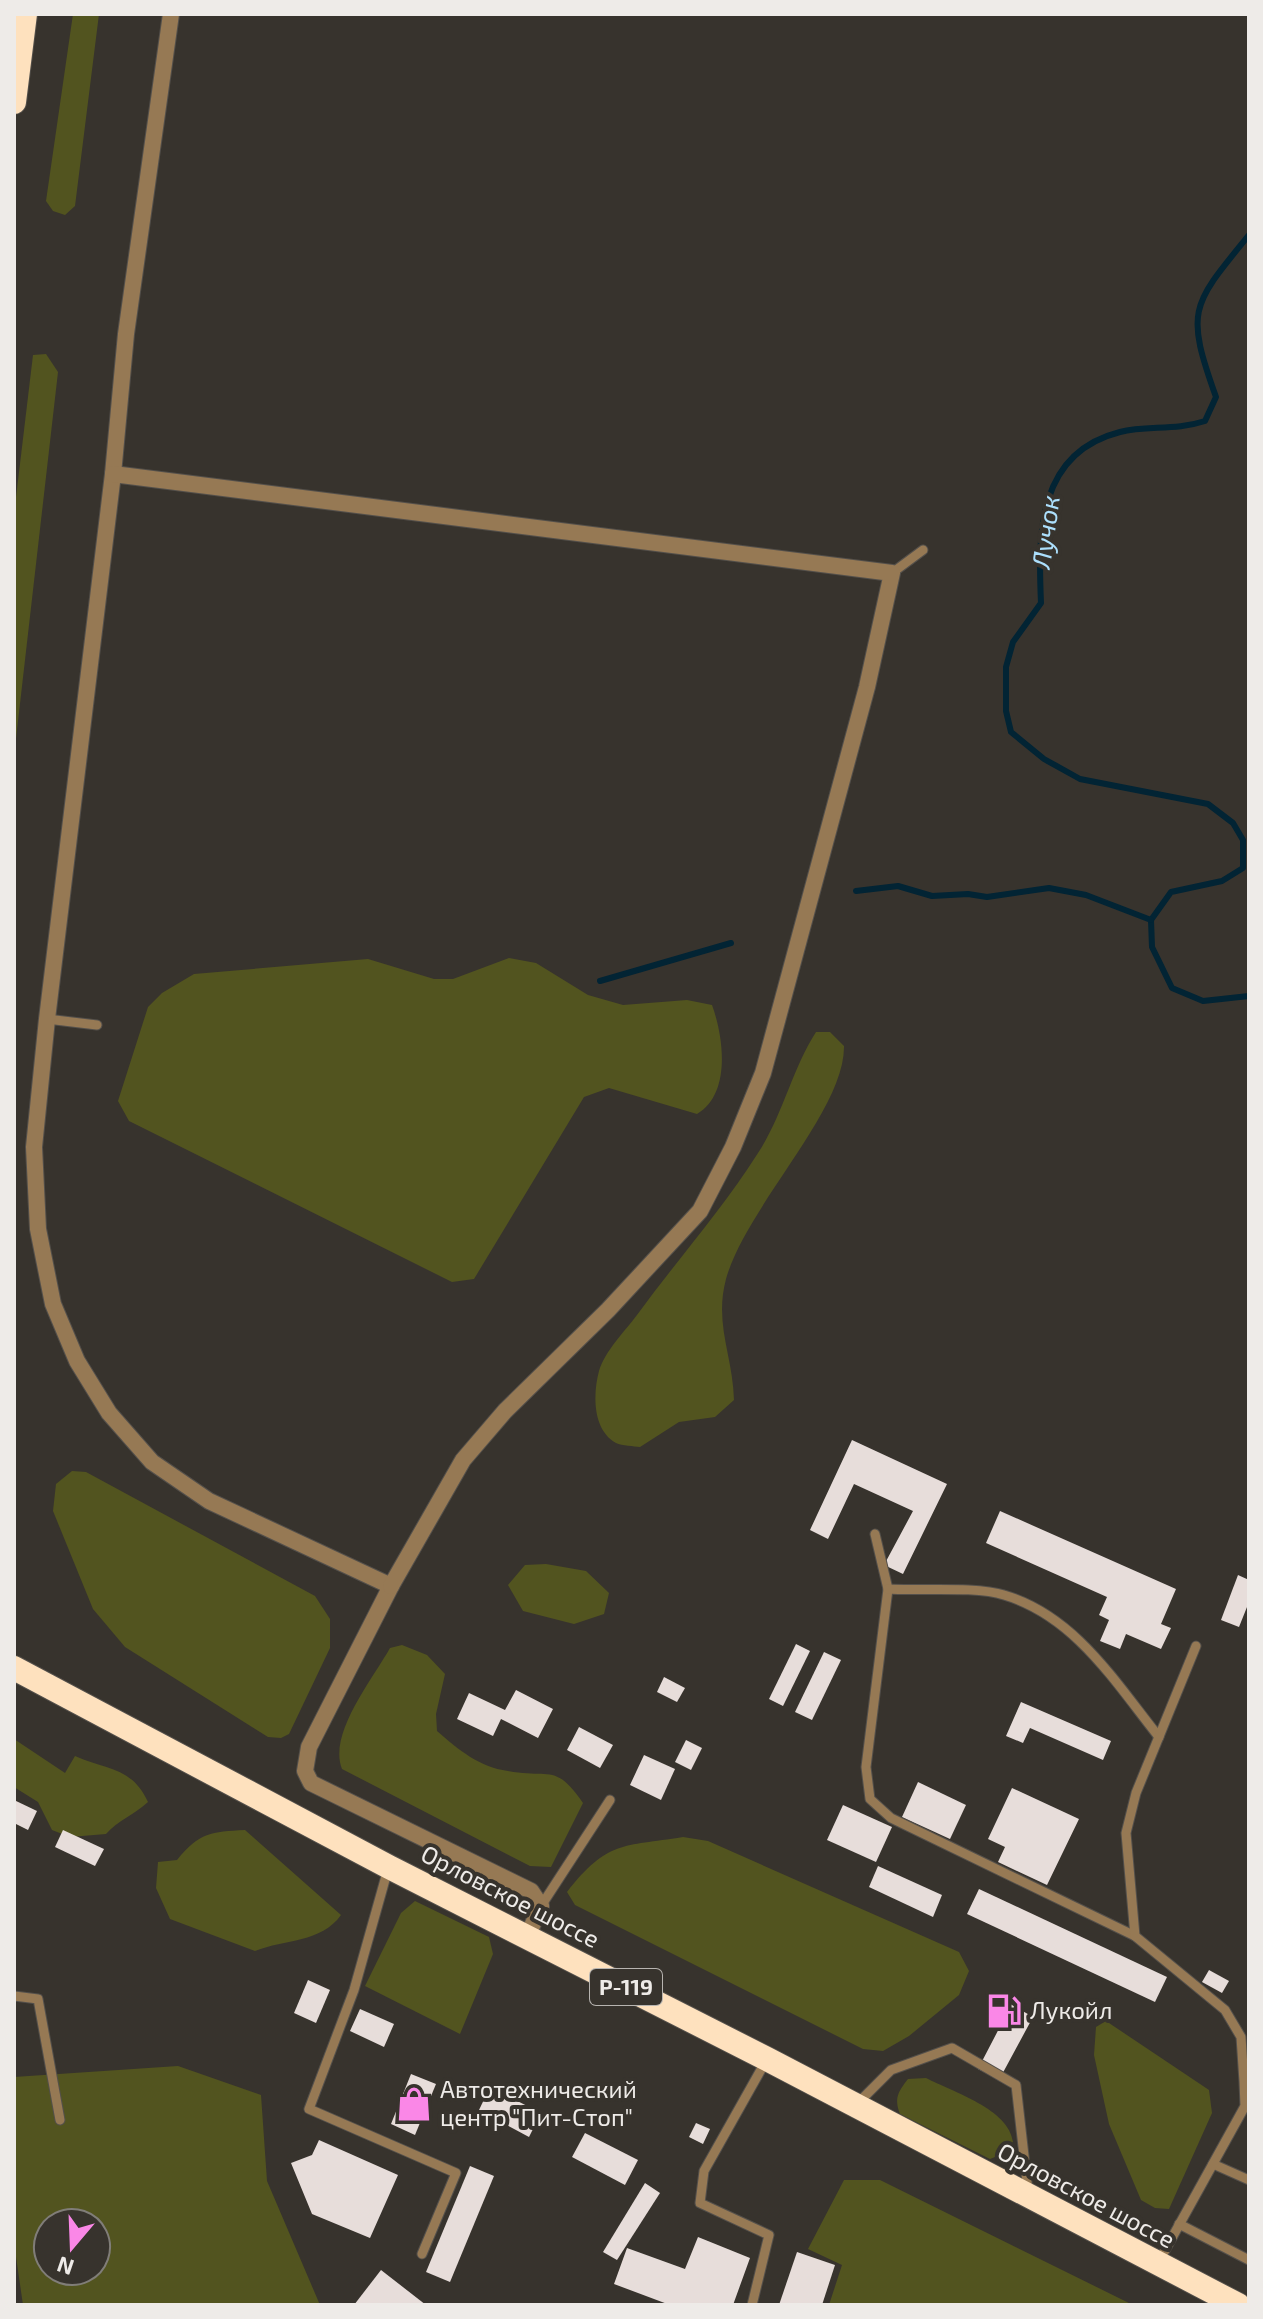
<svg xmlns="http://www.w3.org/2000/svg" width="1263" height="2319" viewBox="0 0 1263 2319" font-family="'Exo 2',sans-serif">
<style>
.green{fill:#52541f;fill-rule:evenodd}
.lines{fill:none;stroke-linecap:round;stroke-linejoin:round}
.stream{stroke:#022434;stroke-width:6}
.building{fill:#e7ddda}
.lane-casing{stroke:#54504b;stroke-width:11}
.street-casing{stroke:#54504b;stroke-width:18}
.highway-casing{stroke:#54504b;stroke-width:26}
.lane{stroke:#967954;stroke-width:9}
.street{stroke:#967954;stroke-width:16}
.highway{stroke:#fee1be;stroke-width:24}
.labels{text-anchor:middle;stroke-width:8;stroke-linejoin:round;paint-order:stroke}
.shield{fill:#37332d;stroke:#b7b4b0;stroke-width:2}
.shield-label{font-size:22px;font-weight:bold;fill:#eeebe8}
.street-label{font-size:24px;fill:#eeebe8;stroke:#37332d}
.poi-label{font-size:24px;fill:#eeebe8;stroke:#37332d;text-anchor:start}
.water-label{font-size:26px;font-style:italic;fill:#acdffc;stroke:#37332d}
</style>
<rect width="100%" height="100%" fill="#37332d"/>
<g class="green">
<polygon points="73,14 99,14 75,206 65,215 53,211 46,201"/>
<polygon points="46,354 58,372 14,756 14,514 33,355"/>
<path d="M 509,958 L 536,963 L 588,995 L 623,1005 L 687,1000 L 712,1005 C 724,1038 731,1094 697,1114 L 609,1088 L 584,1097 L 474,1279 L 452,1282 L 129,1121 L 118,1101 L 148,1007 L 162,993 L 194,974 L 368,959 L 434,979 L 453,979 Z"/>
<path d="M 816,1032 L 830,1032 L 844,1046 C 845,1111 746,1207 726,1279 C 714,1324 733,1356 734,1400 L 715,1417 L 679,1422 L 640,1447 C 634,1446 622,1446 616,1443 C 592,1430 593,1393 599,1371 C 605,1351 625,1331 637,1315 C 677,1260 722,1210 758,1153 C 783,1115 792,1069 816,1032 Z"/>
<polygon points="72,1471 86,1472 315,1596 330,1619 330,1648 289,1734 281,1738 268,1737 125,1647 93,1609 53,1511 56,1484"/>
<polygon points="546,1564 586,1571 609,1593 604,1614 574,1624 523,1611 508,1585 525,1565"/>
<path d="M 402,1645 L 427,1655 L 445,1674 L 436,1714 L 437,1731 C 459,1750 479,1767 508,1771 C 549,1779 555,1762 583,1803 L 551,1867 L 530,1866 L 342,1769 C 328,1734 372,1680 390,1648 Z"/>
<path d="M 14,1739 L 65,1773 L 75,1756 C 107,1770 132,1767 148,1802 C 134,1815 118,1820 106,1834 L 70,1837 L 52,1830 L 38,1802 L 14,1787 Z"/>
<path d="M 245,1830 L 341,1915 C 321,1943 285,1939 255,1951 L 170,1919 L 156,1888 L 158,1862 L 177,1860 C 200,1832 211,1832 245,1830 Z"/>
<path d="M 683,1837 L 708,1841 L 959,1952 L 969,1971 L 959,1995 L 909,2036 L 883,2051 L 863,2049 L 575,1905 L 567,1892 C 608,1840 622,1847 683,1837 Z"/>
<polygon points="415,1901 489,1937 493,1954 460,2034 365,1986 401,1913"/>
<polygon points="1106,2021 1209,2090 1212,2113 1169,2209 1155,2208 1141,2200 1109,2124 1094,2055 1096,2027"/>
<path d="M 178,2066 L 261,2095 L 267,2181 L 320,2305 L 23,2305 L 14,2243 L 14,2077 ZM 48,2223 L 96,2223 L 96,2271 L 48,2271 Z"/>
<path d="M 926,2078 C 953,2092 1009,2109 1013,2142 L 1005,2153 L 990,2159 L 900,2114 C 894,2098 898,2092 908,2079 Z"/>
<polygon points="844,2180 880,2180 1133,2305 829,2305 842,2265 808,2249"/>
</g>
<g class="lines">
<g class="stream">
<path d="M 1249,235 C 1191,306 1185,310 1216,397 L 1205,421 C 1175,431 1147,425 1120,432 C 1037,453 1038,534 1041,603 L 1013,642 L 1006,667 L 1006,711 L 1011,732 L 1044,759 L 1080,779 L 1208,804 L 1233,823 L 1243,840 L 1243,868 L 1222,881 L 1171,892 L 1151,920 L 1152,947 L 1172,988 L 1203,1001 L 1249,996"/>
<polyline points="856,891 898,886 932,896 968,894 987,897 1049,888 1086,895 1151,920"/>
<polyline points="600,981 731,943"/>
</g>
</g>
<g class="building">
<polygon points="852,1440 947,1484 903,1574 884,1565 913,1511 854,1484 828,1539 810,1530"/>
<polygon points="1000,1511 1176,1589 1161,1624 1171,1628 1161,1649 1126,1634 1120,1649 1100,1641 1109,1620 1099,1615 1107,1597 986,1543"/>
<polygon points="1238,1575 1249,1580 1249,1602 1239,1627 1221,1620"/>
<polygon points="796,1644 810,1651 783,1706 769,1699"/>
<polygon points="824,1652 841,1660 812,1720 795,1712"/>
<polygon points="664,1677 685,1688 677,1702 657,1692"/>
<polygon points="516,1690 553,1709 538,1738 501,1719 493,1736 457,1719 469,1693 505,1710"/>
<polygon points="1021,1702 1111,1741 1103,1760 1030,1728 1023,1743 1006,1736"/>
<polygon points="579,1727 613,1745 600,1768 567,1750"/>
<polygon points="686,1740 702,1748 691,1770 675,1762"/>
<polygon points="644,1755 675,1769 661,1800 630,1785"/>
<polygon points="918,1782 966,1805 950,1839 902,1817"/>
<polygon points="1012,1788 1079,1819 1047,1885 998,1862 1005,1847 988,1839"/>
<polygon points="14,1800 37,1811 28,1830 14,1823"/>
<polygon points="843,1805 892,1827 876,1862 827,1840"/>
<polygon points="63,1830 104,1849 95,1866 55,1847"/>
<polygon points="878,1866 942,1895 933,1917 869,1887"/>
<polygon points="979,1889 1167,1977 1155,2002 967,1914"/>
<polygon points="1209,1970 1229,1981 1222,1993 1202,1982"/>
<polygon points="308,1980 330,1990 316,2023 294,2013"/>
<polygon points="1005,2001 1033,2017 999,2080 978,2069 1004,2019 998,2016"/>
<polygon points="360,2009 394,2024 384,2047 350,2031"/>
<polygon points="411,2074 436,2084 415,2135 391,2124"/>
<polygon points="490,2087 541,2113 529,2137 479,2110"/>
<polygon points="696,2123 710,2129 703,2144 689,2137"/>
<polygon points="585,2133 638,2160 625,2185 572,2157"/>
<polygon points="319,2140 398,2175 370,2238 312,2214 291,2163 312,2155"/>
<polygon points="470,2166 494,2176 450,2282 426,2272"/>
<polygon points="645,2183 660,2193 617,2260 603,2252"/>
<polygon points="698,2237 750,2258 733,2305 670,2305 614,2284 627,2248 685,2269"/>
<polygon points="797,2252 835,2265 822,2305 779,2305"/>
<polygon points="381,2270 426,2305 354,2305"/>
</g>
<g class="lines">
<g class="lane-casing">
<g id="lane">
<polyline points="892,573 923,550"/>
<polyline points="47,1019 97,1025"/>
<polyline points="875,1534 888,1589 866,1767 870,1799 891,1818 1135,1936"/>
<path d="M 888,1589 C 918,1591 977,1586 1004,1595 C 1075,1616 1115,1682 1159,1737"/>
<polyline points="388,1869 354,1990 309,2109 456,2173 422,2254"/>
<polyline points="541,1906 610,1800"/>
<polyline points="14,1996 38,1999 60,2120"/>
<polyline points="858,2103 891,2070 952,2048 1016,2085 1028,2191"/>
<polyline points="1213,2164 1249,2180"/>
<polyline points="1179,2224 1249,2260"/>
<polyline points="1158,2263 1245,2106 1244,2082 1241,2037 1225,2010 1135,1936 1126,1833 1136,1793 1196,1646"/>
<polyline points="752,2305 769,2235 700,2203 704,2171 767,2059"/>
</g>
</g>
<g class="street-casing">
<g id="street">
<polyline points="171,14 126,334 113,474 47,1019 34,1147 38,1229 53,1304 77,1361 109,1413 152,1462 209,1501 391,1586 309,1747 305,1771 311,1783 531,1891 541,1906 527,1937"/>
<polyline points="113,474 892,573 867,687 763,1073 733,1147 700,1211 608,1310 505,1411 463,1460 391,1586"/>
</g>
</g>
<g class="highway-casing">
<g id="highway">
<polyline points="14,102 25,14"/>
<polyline points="14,1668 389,1867 767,2059 1238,2305"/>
</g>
</g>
<use href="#lane" class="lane"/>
<use href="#street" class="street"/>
<use href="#highway" class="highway"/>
</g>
<defs>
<g id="fuel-bare" transform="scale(2.76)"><path d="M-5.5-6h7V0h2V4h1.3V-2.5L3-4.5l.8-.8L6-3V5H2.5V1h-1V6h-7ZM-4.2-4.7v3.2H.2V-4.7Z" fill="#fa87e7" stroke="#37332d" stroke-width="2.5" paint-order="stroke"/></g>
<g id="shop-bare" transform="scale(2.76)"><path d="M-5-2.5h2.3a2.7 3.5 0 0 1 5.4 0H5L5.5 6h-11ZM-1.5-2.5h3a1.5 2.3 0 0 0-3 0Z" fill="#fa87e7" stroke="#37332d" stroke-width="2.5" paint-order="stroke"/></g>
</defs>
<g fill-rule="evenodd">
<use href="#fuel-bare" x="1004" y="2011"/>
<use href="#shop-bare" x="414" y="2104"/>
</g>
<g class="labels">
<rect class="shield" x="590" y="1969" width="72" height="36" rx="6"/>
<g class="shield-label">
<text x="626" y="1995">Р-119</text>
</g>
<g class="street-label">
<text transform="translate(510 1897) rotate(27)" y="8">Орловское шоссе</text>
<text transform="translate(1086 2196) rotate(28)" y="8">Орловское шоссе</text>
</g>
<g class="poi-label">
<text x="1030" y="2019">Лукойл</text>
<text x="440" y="2098">Автотехнический<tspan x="440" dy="28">центр "Пит-Стоп"</tspan></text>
</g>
<g class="water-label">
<text transform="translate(1046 532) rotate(-82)" y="9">Лучок</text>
</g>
</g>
<rect width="1263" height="2319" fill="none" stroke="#eeebe8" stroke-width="32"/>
<g transform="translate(72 2247) rotate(199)"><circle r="38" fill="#37332d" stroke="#807d78" stroke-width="2"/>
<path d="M0-6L14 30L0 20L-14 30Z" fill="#fa87e7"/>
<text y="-12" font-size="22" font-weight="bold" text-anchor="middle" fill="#eeebe8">N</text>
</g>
</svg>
